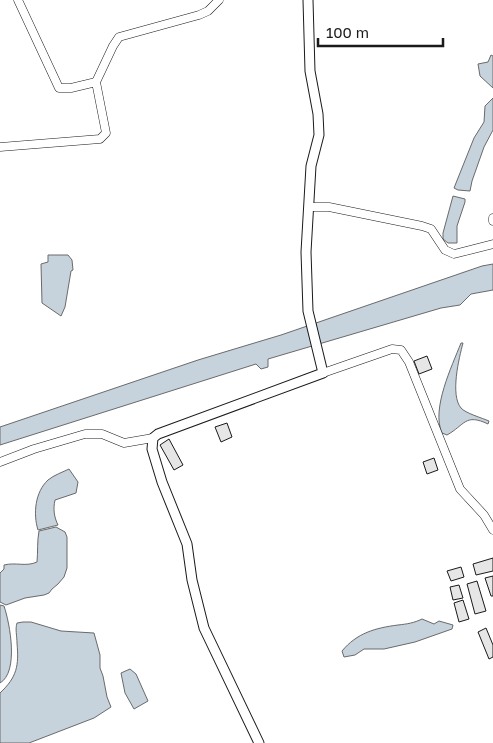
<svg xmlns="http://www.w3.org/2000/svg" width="493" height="743" viewBox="0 0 493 743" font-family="'Golos Text',sans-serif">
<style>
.water{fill:#c6d2dc;stroke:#6a6a6a}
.building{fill:#e6e6e6;stroke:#1a1a1a}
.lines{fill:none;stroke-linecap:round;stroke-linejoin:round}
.minor-casing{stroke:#1a1a1a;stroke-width:9}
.tertiary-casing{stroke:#1a1a1a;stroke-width:11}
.minor{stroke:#fff;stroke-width:8}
.tertiary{stroke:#fff;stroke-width:9}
</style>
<rect width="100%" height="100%" fill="#fff"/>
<g class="water">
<polygon points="491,55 493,56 493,88 480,76 478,64 488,62"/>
<polygon points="493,98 493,130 484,147 472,181 470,191 458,190 454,188 474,138 484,122 485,106"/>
<polygon points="453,196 465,199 465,202 457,226 457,243 448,243 443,239 443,233"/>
<polygon points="48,255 68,255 72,260 73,270 71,271 65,307 61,316 42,303 41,264 48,262"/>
<polygon points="493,264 493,290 471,294 460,305 441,308 268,359 268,367 261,369 256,364 0,445 0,427 198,360 281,335 482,266"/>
<path d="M 461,343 L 463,343 C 459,358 450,395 461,408 C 465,413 482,418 489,421 L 488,424 C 465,413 465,425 447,435 L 442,433 C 431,409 452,366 461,343 Z"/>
<path d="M 69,469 L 78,482 L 76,493 L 55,500 C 53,509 54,517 58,525 L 38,530 C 33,514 35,492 48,480 C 54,475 63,472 69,469 Z"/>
<path d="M 56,527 L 65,532 L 67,537 L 67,568 L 64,577 L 58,584 L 52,589 L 49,593 L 44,595 L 25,598 L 6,605 L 0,602 L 0,573 L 4,569 L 4,565 C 16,562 26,567 37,562 C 38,552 37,541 39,531 Z"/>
<path d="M 0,605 L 4,606 C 10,624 19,672 0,683 Z"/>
<path d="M 422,619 L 434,624 L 439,621 L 453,625 L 452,629 L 415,642 L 384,649 L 364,649 L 355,655 L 344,657 L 342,651 C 357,633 375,628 398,625 C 407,624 414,623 422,619 Z"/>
<path d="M 23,622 L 31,622 L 61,631 L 94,633 L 100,655 L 100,668 L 103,676 L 107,697 L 111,707 L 94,718 L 29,743 L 0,743 L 0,693 C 17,677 19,666 17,643 C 17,636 15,629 17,623 Z"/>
<polygon points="130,669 136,674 148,701 134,709 125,693 121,673"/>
</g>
<g class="building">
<polygon points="427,356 432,369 419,374 414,361"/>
<polygon points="227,423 232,437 221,442 215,427"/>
<polygon points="169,439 183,465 174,470 160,445"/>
<polygon points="434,458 438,470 427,474 423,462"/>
<polygon points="493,558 493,571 476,575 473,564"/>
<polygon points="461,567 464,577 451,581 447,571"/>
<polygon points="493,576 493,596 491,596 485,578"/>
<polygon points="477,581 486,611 475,614 467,584"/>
<polygon points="459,585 463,598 453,600 450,587"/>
<polygon points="463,600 469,619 459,622 454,603"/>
<polygon points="486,628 493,645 493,657 489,659 478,632"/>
</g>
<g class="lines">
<g class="minor-casing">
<g id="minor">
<polyline points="96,82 113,46 119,37 199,15 208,11 219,0"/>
<polyline points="0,147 100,139 106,133 96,82 71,88 59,88 18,0"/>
<polyline points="309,207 329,207 422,226 431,229 445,250 454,254 493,244"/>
<polyline points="493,218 493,221"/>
<polyline points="323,373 392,349 401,350 409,362 460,489 484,515 493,530"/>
<polyline points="0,462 34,449 85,434 102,434 124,443 153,438"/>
</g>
</g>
<g class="tertiary-casing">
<polyline id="tertiary" points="259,743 204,628 192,580 187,544 162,482 152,449 153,438 158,434 323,373 308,311 306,252 311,166 319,135 318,114 310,71 308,0"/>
</g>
<use href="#minor" class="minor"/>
<use href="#tertiary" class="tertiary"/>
</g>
<path d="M318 38v8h125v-8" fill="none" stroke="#1a1a1a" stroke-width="2.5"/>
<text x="326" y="38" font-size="15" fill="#1a1a1a" stroke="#ffffff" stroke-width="4" paint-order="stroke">100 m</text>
</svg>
